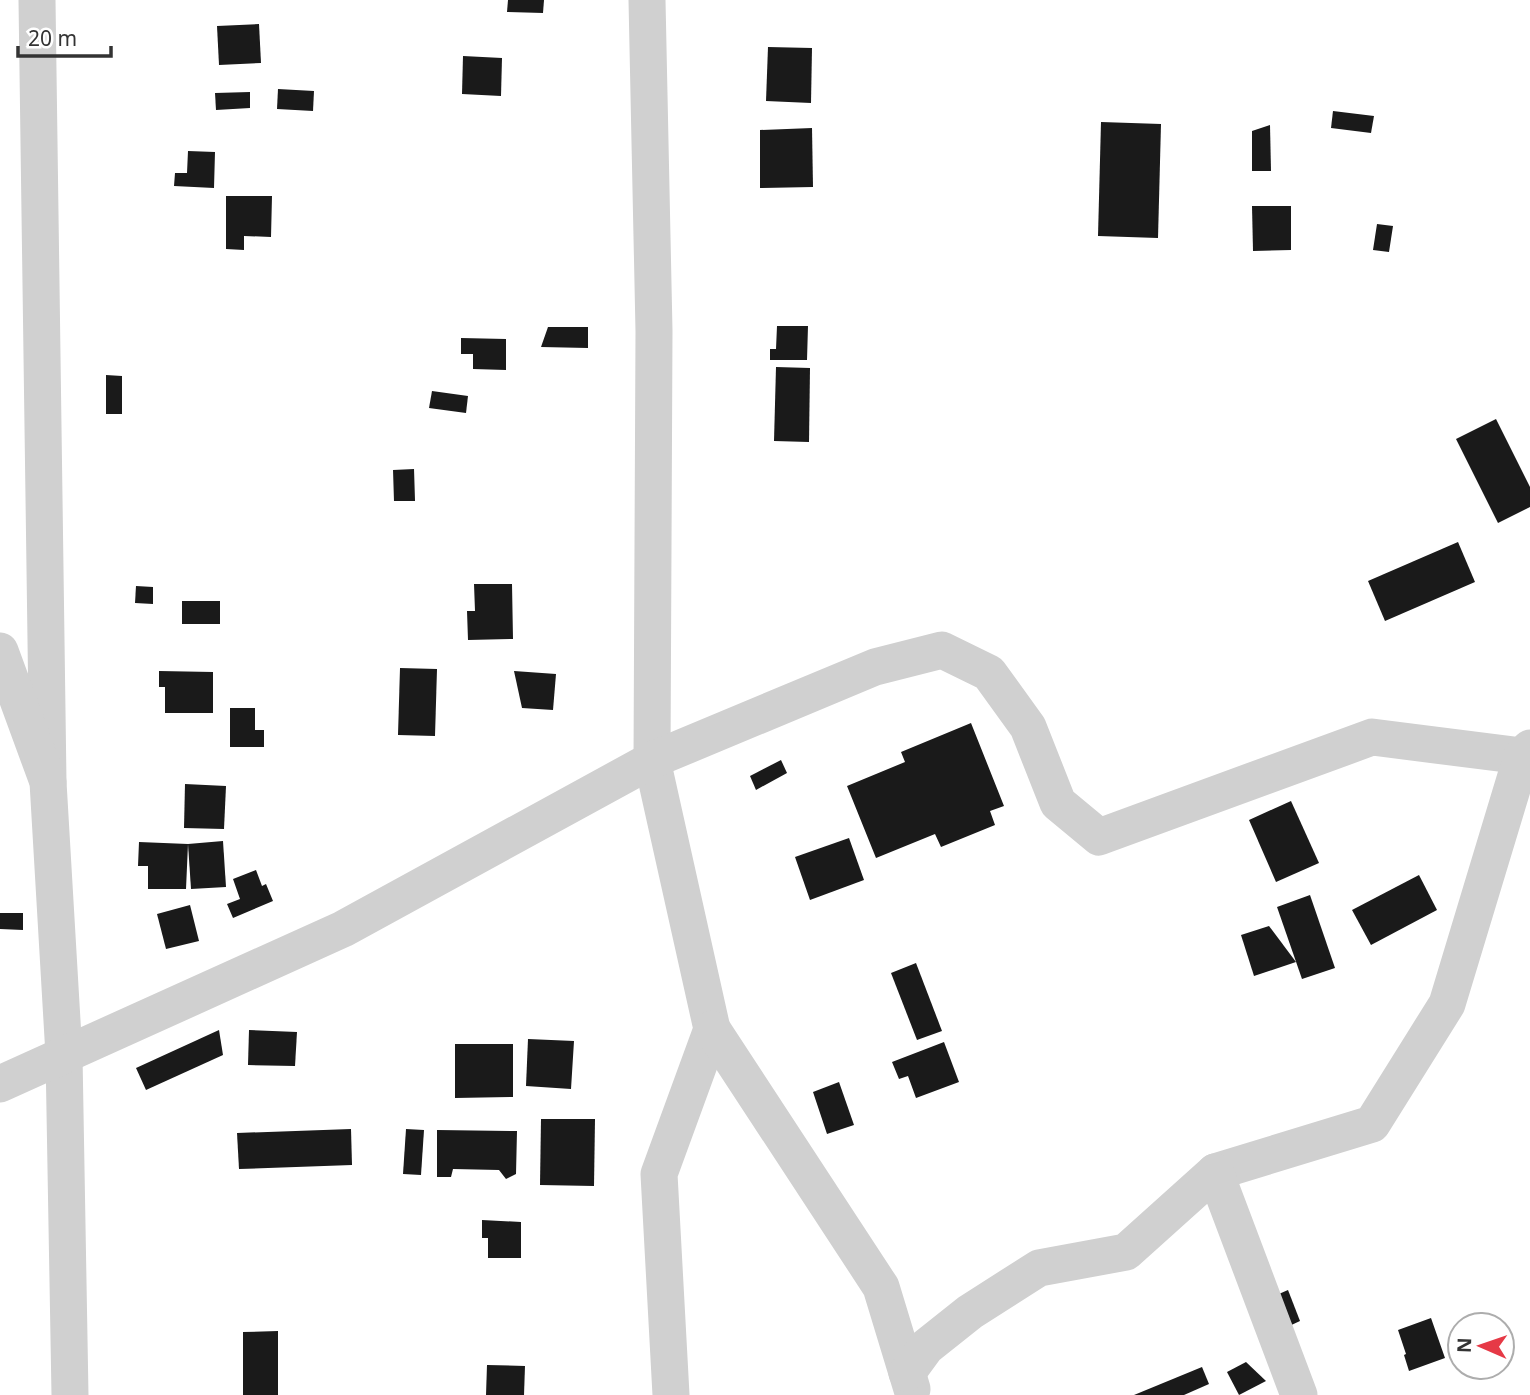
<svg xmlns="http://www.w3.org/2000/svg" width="1530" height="1395" viewBox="0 0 1530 1395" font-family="'Noto Sans',sans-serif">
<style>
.building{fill:#1a1a1a}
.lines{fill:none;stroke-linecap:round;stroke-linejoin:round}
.minor{stroke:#d0d0d0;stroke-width:37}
</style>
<rect width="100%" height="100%" fill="#fff"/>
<g class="building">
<polygon points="508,0 544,0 543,13 507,12"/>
<polygon points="259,24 261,63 219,65 217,26"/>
<polygon points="768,47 812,48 811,103 766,101"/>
<polygon points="463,56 502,58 501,96 462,94"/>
<polygon points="278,89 314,91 313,111 277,109"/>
<polygon points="250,92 250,108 216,110 215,93"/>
<polygon points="1333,111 1374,116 1371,133 1331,128"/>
<polygon points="1101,122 1161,124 1158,238 1098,236"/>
<polygon points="1270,125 1271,171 1252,171 1252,131"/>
<polygon points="812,128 813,187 760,188 760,130"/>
<polygon points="188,151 215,152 214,188 174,186 175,173 187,173"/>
<polygon points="226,196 272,196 271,237 244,236 244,250 226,249"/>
<polygon points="1252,206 1291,206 1291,250 1253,251"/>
<polygon points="1377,224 1393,226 1389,252 1373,250"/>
<polygon points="777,326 808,326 807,360 770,360 770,349 776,349"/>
<polygon points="548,327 588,327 588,348 541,347"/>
<polygon points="461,338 506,339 506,370 473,369 473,354 461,354"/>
<polygon points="776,367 810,368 809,442 774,441"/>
<polygon points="106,375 122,376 122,414 106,414"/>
<polygon points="432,391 468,396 466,413 429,408"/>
<polygon points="1496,419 1530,487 1530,507 1498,523 1456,439"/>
<polygon points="414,469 415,501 394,501 393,470"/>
<polygon points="1458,542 1475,582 1385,621 1368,581"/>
<polygon points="474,584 512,584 513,639 468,640 467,611 475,611"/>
<polygon points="136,586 153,587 153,604 135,603"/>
<rect x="182" y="601" width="38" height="23"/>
<polygon points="400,668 437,669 435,736 398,735"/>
<polygon points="159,671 213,672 213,713 165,713 165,687 159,687"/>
<polygon points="514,671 556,674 553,710 522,708"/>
<polygon points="230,708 255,708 255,730 264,730 264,747 230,747"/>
<polygon points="971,723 1004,806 990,811 995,825 941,847 935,834 876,858 847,786 905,762 901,752"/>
<polygon points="781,760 787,773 756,790 750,776"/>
<polygon points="185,784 226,786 224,829 184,828"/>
<polygon points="1291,801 1319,863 1276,882 1249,820"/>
<polygon points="849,838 864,880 810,900 795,857"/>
<polygon points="223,841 226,887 191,889 188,844"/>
<polygon points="139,842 188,844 186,889 148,889 148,866 138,866"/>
<polygon points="256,870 262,886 266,884 273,901 233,918 227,904 240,899 233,879"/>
<polygon points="1419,875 1437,910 1371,945 1352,910"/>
<polygon points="1310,895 1335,968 1302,979 1277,907"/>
<polygon points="190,905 199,941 166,949 157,914"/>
<polygon points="0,913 23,913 23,930 0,929"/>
<polygon points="1269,926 1296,962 1254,976 1241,935"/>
<polygon points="916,963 942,1031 917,1040 891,973"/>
<polygon points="219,1030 223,1055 146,1090 136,1068"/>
<polygon points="249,1030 297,1032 295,1066 248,1065"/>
<polygon points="528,1039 574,1041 571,1089 526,1086"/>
<polygon points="944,1042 959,1082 916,1098 908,1076 899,1079 892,1062"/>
<polygon points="455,1044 513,1044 513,1097 455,1098"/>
<polygon points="839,1082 854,1125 827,1134 813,1092"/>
<polygon points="541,1119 595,1119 594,1186 540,1185"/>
<polygon points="351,1129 352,1165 239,1169 237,1133"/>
<polygon points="406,1129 424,1130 421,1175 403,1174"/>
<polygon points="437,1130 517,1131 516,1174 506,1179 499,1170 453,1169 451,1177 437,1177"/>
<polygon points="482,1220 521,1222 521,1258 488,1258 488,1238 482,1238"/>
<polygon points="1288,1290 1300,1321 1285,1328 1272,1297"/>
<polygon points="1431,1318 1445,1358 1409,1371 1404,1355 1406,1354 1398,1330"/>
<polygon points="278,1331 278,1395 243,1395 243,1332"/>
<polygon points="1246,1362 1266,1381 1239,1395 1227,1372"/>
<polygon points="487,1365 525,1366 524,1395 486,1395"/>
<polygon points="1202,1367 1209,1384 1184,1395 1134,1395"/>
</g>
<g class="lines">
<g class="minor">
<polyline points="37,0 48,782"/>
<polyline points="647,0 654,331 652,760 712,1029 659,1174 671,1395"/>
<polyline points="0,651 48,782 64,1055 70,1395"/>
<polyline points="712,1029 881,1287 912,1389"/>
<polyline points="0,1084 343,929 652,760 875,667 942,650 989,673 1028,727 1058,803 1099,837 1372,737 1522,756"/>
<polyline points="1215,1172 1372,1124 1447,1004 1522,756 1530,748"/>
<polyline points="907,1373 926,1347 970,1312 1039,1268 1126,1252 1215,1172 1299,1395"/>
</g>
</g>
<g transform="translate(1481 1346) rotate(272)"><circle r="33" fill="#ffffff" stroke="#adadad" stroke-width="2"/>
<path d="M0-5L12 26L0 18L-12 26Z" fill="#e63946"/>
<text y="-10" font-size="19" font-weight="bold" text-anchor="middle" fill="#333333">N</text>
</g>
<path d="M18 46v10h93v-10" fill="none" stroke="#333333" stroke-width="3.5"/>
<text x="28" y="46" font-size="21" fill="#333333" stroke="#ffffff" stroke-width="5" paint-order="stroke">20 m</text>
</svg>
